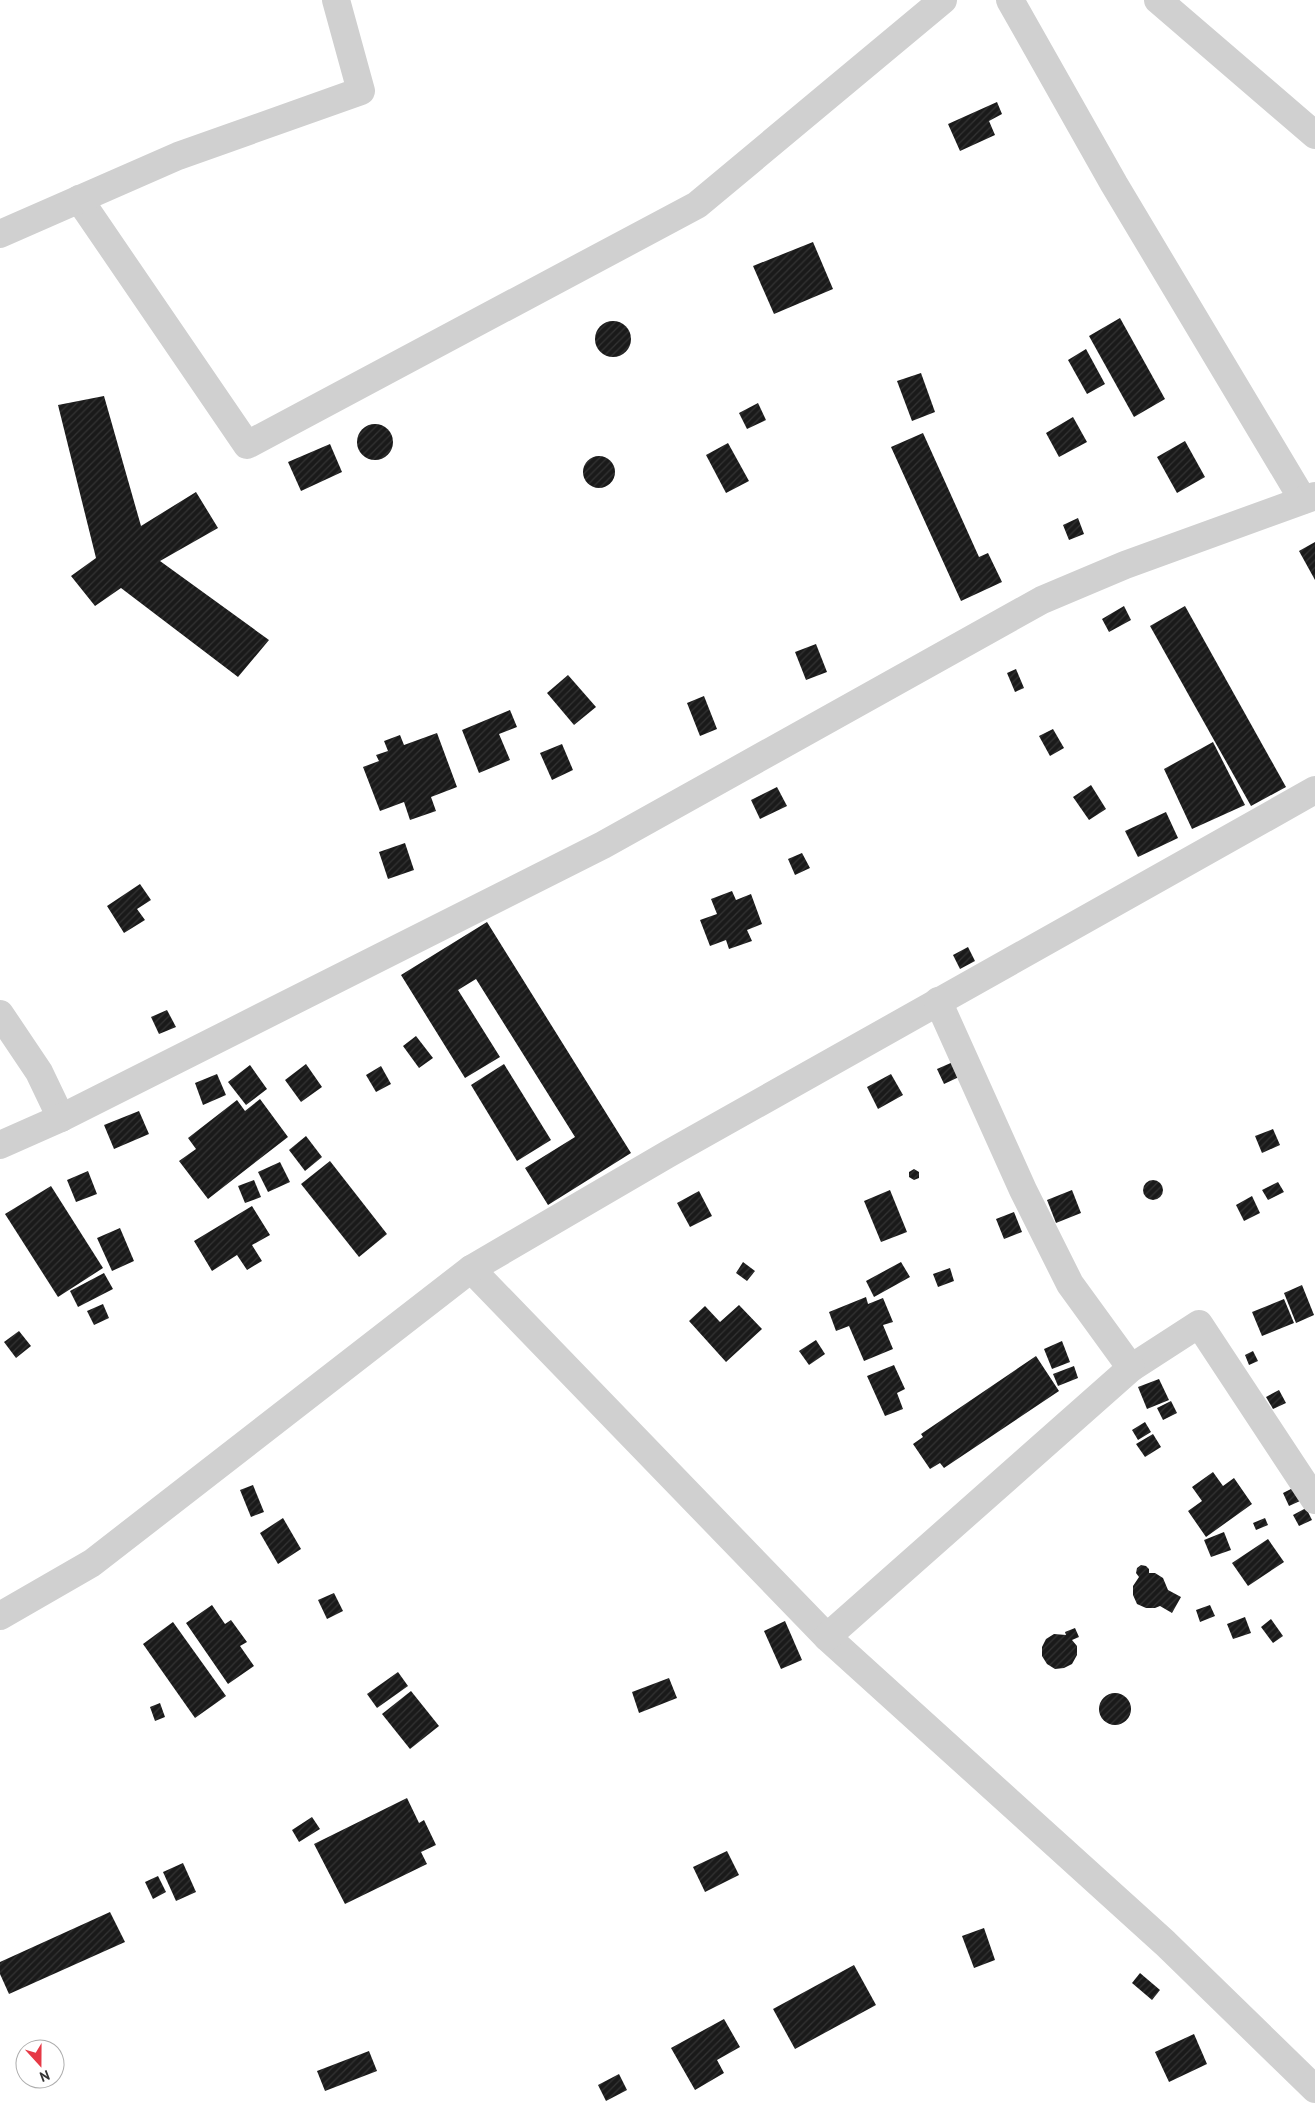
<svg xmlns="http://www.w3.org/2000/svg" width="1315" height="2104" viewBox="0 0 1315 2104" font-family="'PT Sans',sans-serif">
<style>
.building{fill:url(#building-hatch)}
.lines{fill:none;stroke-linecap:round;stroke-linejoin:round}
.minor{stroke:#d0d0d0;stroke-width:28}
</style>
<defs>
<pattern id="building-hatch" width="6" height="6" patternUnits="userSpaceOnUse" patternTransform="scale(1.25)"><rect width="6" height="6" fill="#1a1a1a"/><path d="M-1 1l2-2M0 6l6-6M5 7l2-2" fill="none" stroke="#333"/></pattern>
</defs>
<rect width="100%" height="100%" fill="#fff"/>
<g class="building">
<polygon points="997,102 1002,114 989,121 995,135 960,151 948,124"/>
<polygon points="813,242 833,289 774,314 753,266"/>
<polygon points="1120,318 1165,399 1134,417 1089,336"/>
<circle cx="613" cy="339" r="18"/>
<polygon points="1086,349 1105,384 1087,394 1068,360"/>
<polygon points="921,373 935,412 912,421 897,381"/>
<polygon points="104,396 141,526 196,492 218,528 160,561 269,640 238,677 121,588 95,606 71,576 96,558 58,405"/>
<polygon points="758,403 766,420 747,429 739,413"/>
<polygon points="1073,417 1087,442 1059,457 1046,433"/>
<circle cx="375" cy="442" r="18"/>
<polygon points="923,433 979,557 988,553 1002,582 961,601 891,447"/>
<polygon points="1185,441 1205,477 1177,493 1157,457"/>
<polygon points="728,443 749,481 726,493 706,455"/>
<polygon points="330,444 342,472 301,491 288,462"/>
<circle cx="599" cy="472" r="16"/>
<polygon points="1078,518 1084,534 1069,540 1063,525"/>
<polygon points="1315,542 1315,580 1299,551"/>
<polygon points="1124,606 1131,620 1109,632 1102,619"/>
<polygon points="1185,606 1286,787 1251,806 1150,626"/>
<polygon points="816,644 827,672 806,680 795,652"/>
<polygon points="1016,669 1024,688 1015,692 1007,673"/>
<polygon points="568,675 596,707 574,725 547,693"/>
<polygon points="704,696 717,729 700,736 687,703"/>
<polygon points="510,710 517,727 499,734 510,760 479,773 462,730"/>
<polygon points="1053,729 1064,748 1050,756 1039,736"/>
<polygon points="437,733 457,787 431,797 436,811 410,820 404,802 380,811 363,767 379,761 376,755 388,751 384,741 400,735 404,745"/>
<polygon points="1213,742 1245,805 1192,829 1164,769"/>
<polygon points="562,744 573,770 552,780 540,753"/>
<polygon points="1091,785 1106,809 1089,820 1073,797"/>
<polygon points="777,787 787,806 760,819 751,800"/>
<polygon points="1166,812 1178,838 1138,857 1125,831"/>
<polygon points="405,843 414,870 388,879 379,852"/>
<polygon points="802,853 810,868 795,875 788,859"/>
<polygon points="140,884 151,900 137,909 145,920 124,933 107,906"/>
<polygon points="732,891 736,900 751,894 762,924 747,930 752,941 729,949 726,940 710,946 700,920 717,914 711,899"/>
<polygon points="487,922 631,1153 548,1205 525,1168 575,1137 476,979 458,990 500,1057 465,1078 401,975"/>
<polygon points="968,947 975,961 960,969 953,955"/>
<polygon points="167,1010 176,1027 159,1034 151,1017"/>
<polygon points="416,1036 433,1058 419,1068 403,1046"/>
<polygon points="953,1062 959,1077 944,1084 937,1069"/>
<polygon points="306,1064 322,1087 301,1102 285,1080"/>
<polygon points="504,1064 551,1140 517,1161 471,1085"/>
<polygon points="250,1065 267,1089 246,1105 228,1082"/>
<polygon points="381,1066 391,1084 376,1092 366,1075"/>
<polygon points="217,1074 226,1095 203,1105 195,1083"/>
<polygon points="891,1074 903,1095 878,1109 867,1087"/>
<polygon points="260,1099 288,1137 208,1199 179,1161 196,1149 188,1138 237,1100 245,1111"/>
<polygon points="139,1111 149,1134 114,1149 104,1125"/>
<polygon points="1273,1129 1280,1145 1262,1153 1255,1136"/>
<polygon points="306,1136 322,1157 305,1171 289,1150"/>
<polygon points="330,1161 387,1234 359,1257 301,1184"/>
<polygon points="280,1162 290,1182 268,1192 258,1172"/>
<polygon points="914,1169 919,1172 919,1178 914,1180 909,1177 909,1172"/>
<polygon points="88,1171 97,1194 76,1202 67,1180"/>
<polygon points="254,1180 261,1197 245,1203 238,1186"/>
<circle cx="1153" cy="1190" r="10"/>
<polygon points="1278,1182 1284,1192 1268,1200 1262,1190"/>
<polygon points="51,1186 103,1268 58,1297 5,1214"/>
<polygon points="890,1190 907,1232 881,1242 864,1201"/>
<polygon points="1072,1190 1081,1213 1056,1223 1047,1200"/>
<polygon points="699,1191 712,1216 690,1227 677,1203"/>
<polygon points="1252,1196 1260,1213 1244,1221 1236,1205"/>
<polygon points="252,1206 270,1235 252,1245 262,1261 247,1270 237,1255 212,1271 194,1241"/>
<polygon points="1014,1212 1022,1232 1004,1239 996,1219"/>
<polygon points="120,1228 134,1261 112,1271 97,1238"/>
<polygon points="743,1262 755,1271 747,1281 736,1273"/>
<polygon points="901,1262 910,1277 874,1297 866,1281"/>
<polygon points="950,1268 954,1281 938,1287 933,1274"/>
<polygon points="104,1273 113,1289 78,1307 70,1291"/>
<polygon points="1302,1285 1314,1315 1296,1323 1284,1293"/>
<polygon points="866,1297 868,1304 883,1298 893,1322 883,1325 893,1349 864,1361 849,1326 836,1331 829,1312"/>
<polygon points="1284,1299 1294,1323 1262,1336 1252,1312"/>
<polygon points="103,1304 109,1318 94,1325 87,1311"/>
<polygon points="739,1305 762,1329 726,1362 689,1321 705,1306 720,1322"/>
<polygon points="19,1331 31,1346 16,1358 4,1342"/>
<polygon points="816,1340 825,1354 809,1365 799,1351"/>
<polygon points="1062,1341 1070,1362 1052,1369 1044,1349"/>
<polygon points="1253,1351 1258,1361 1249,1365 1245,1355"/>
<polygon points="1036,1356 1059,1391 944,1468 940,1463 930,1469 913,1444 923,1437 921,1434"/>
<polygon points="894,1365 905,1389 897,1393 903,1409 885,1416 867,1376"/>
<polygon points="1074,1366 1078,1378 1058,1386 1053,1374"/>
<polygon points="1159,1379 1169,1400 1147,1409 1138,1387"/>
<polygon points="1279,1390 1286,1403 1273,1409 1266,1397"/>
<polygon points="1171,1401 1177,1413 1163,1420 1157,1408"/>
<polygon points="1145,1422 1151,1432 1138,1440 1132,1430"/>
<polygon points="1153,1434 1161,1447 1145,1457 1136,1444"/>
<polygon points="1213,1472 1223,1486 1234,1478 1252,1504 1206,1537 1188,1511 1202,1501 1192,1487"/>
<polygon points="253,1485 264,1512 251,1517 240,1490"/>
<polygon points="1293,1488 1300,1501 1289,1506 1283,1493"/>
<polygon points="1306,1508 1312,1520 1299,1526 1293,1515"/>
<polygon points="283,1518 301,1549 278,1564 260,1533"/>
<polygon points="1265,1518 1268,1525 1256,1530 1253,1523"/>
<polygon points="1224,1532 1231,1550 1211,1557 1204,1540"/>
<polygon points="1268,1539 1284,1562 1248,1586 1232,1563"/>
<polygon points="1141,1565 1146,1566 1149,1569 1149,1573 1155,1573 1163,1578 1168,1590 1181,1597 1172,1613 1160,1606 1155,1608 1146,1608 1137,1604 1133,1595 1133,1586 1139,1577 1136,1573 1137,1568"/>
<polygon points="334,1593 343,1611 327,1619 318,1600"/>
<polygon points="212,1605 225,1624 231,1620 247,1642 240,1646 254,1666 228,1684 186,1623"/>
<polygon points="1210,1605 1215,1616 1200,1622 1196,1610"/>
<polygon points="1245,1617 1251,1633 1233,1639 1227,1624"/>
<polygon points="1271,1619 1283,1636 1273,1643 1261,1627"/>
<polygon points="785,1621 802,1660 781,1669 764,1631"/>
<polygon points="173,1622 226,1696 195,1718 143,1644"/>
<polygon points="1075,1628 1079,1637 1072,1640 1077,1646 1077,1655 1072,1664 1064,1668 1055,1669 1047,1664 1042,1656 1042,1647 1046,1639 1054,1634 1066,1635 1065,1632"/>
<polygon points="398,1672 408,1686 377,1708 367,1694"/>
<polygon points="669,1678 677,1698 639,1713 632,1692"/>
<polygon points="411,1691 439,1726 410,1749 382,1714"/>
<circle cx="1115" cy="1709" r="16"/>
<polygon points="160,1703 165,1717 155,1721 150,1707"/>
<polygon points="407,1798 419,1823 424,1820 436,1845 421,1852 427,1864 345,1904 314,1844"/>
<polygon points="312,1817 320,1829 299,1842 292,1830"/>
<polygon points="727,1851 739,1875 705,1892 693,1867"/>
<polygon points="183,1863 196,1892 176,1901 163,1872"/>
<polygon points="158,1876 166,1892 153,1899 145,1882"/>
<polygon points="110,1912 125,1942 9,1994 0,1974 0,1962"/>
<polygon points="984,1928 995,1960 974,1968 962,1936"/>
<polygon points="854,1965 876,2005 795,2049 773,2009"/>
<polygon points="1140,1973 1160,1990 1152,2000 1132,1983"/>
<polygon points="724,2019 740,2047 717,2060 724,2073 695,2090 671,2048"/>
<polygon points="1194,2034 1207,2064 1169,2082 1155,2052"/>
<polygon points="369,2051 377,2071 325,2091 317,2071"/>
<polygon points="619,2074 627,2090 606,2101 598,2085"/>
</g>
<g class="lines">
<g class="minor">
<polyline points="1010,0 1114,184 1303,500"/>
<polyline points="1158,0 1315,135"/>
<polyline points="79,199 247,445 697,205 943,0"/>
<polyline points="0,234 178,156 361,91 336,0"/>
<polyline points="0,1014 39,1072 61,1118"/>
<polyline points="0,1145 61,1118 603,845 1042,600 1125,565 1315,496"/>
<polyline points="471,1269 827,1637 1165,1943 1315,2089"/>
<polyline points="1131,1368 1199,1324 1315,1500"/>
<polyline points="0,1616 92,1563 471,1269 668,1154 1315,790"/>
<polyline points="827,1637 1131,1368 1070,1284 1023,1190 938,1001"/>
</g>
</g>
<g transform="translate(40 2064) rotate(159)"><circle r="24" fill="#ffffff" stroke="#adadad"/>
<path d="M0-4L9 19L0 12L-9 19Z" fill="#e63946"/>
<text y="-8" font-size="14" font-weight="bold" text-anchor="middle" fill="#333333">N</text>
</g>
</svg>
